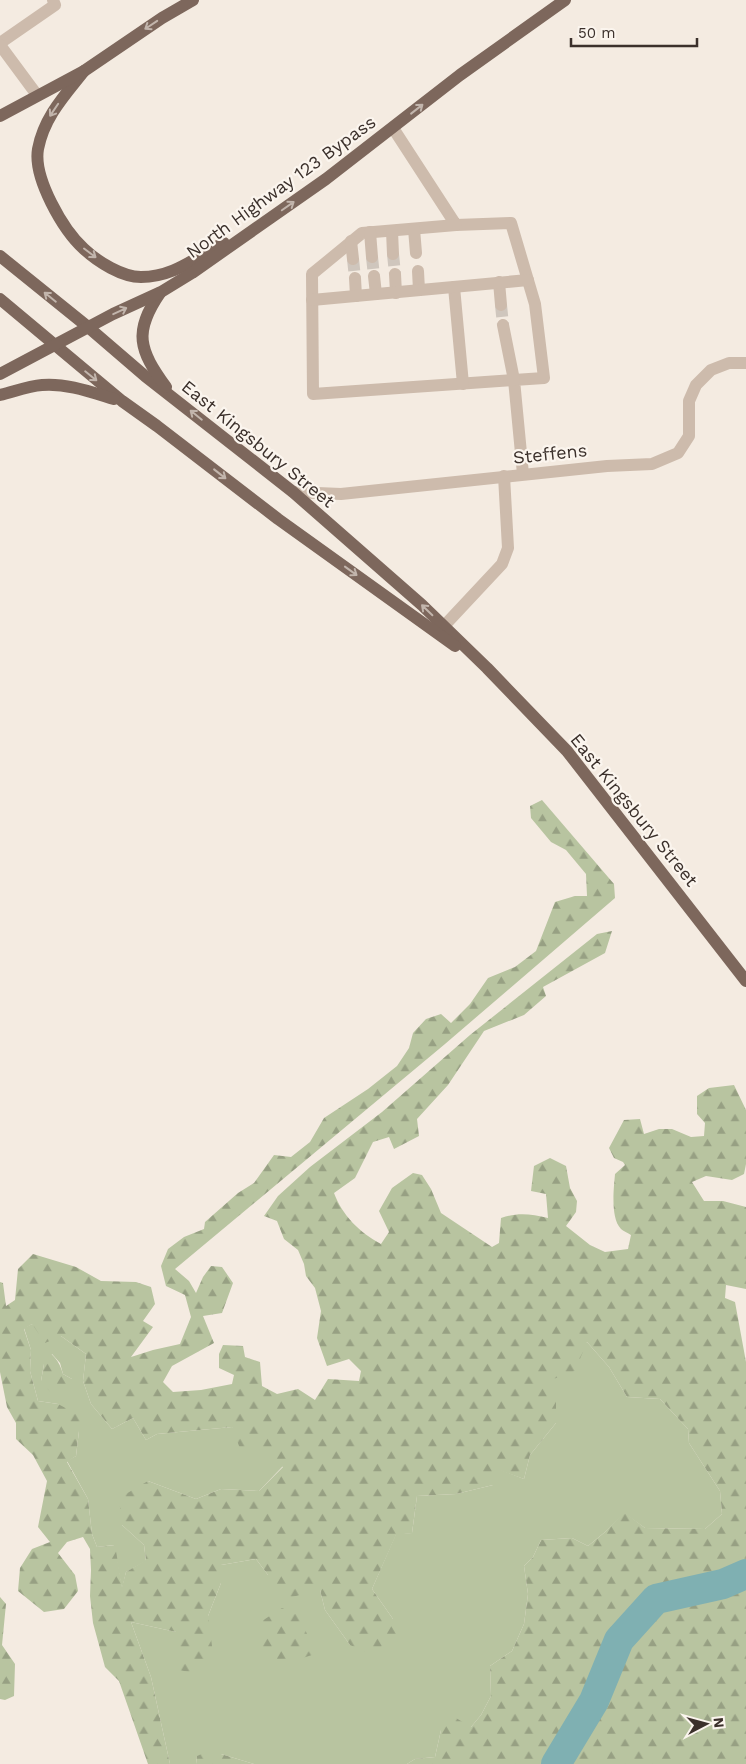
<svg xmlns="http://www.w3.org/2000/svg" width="746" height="1764" viewBox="0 0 746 1764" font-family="'Work Sans',sans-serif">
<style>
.grass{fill:#b8c4a0;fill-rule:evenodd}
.forest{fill:url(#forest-firs);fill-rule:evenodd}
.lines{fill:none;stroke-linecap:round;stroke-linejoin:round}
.river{stroke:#7fb0b2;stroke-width:30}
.minor-tunnel{stroke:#cfc6bd;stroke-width:12;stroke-dasharray:12 6;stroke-linecap:butt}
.minor{stroke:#cdbbac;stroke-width:12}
.major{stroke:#7d675c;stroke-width:12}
.oneway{stroke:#c2b5ac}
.labels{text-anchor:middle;stroke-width:4.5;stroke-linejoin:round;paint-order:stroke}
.street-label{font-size:18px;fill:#3b302b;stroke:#fbf5ee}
</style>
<defs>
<pattern id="forest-firs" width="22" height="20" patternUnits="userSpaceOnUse" patternTransform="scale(1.25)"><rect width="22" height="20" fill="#b8c4a0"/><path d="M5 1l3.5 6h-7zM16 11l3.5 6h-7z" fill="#97a083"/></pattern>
</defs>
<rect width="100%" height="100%" fill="#f4ebe1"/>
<g class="grass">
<path d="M 32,1324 L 61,1336 L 86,1354 L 83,1381 L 91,1404 L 112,1429 L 133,1418 L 146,1440 L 157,1434 L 232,1427 L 283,1466 L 259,1491 L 221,1489 L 196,1499 L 148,1481 L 122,1525 L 144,1545 L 146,1561 L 126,1572 L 122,1589 L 114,1545 L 97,1547 L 92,1534 L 88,1499 L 67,1461 L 76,1456 L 79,1431 L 58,1404 L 38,1401 L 30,1371 L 31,1350 L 24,1328 ZM 52,1354 L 60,1363 L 63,1374 L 72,1379 L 41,1381 L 44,1364 Z"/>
<polygon points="587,1342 609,1367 627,1397 660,1399 688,1429 689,1443 720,1491 722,1514 705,1529 645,1528 624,1513 605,1532 588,1546 572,1538 541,1540 533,1557 524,1566 528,1594 524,1624 512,1651 490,1666 491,1696 481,1715 471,1727 441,1730 435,1757 415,1759 407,1764 254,1764 221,1754 197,1756 196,1764 170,1764 151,1677 131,1622 176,1632 208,1616 221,1583 221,1565 256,1559 268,1575 320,1590 325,1610 350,1645 393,1619 372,1589 396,1534 412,1533 417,1496 456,1494 493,1485 493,1467 524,1479 530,1455 556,1423 547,1381"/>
</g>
<g class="forest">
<path d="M 542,800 L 614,884 L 615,898 L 445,1044 L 175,1269 L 189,1281 L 196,1293 L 203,1277 L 211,1266 L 222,1267 L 233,1283 L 222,1313 L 203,1316 L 214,1343 L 172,1366 L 163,1382 L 173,1392 L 201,1390 L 232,1384 L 234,1375 L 219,1368 L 219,1354 L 223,1345 L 243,1346 L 245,1357 L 260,1362 L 262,1386 L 277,1394 L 298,1389 L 315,1400 L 328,1379 L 359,1381 L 361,1371 L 349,1359 L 327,1366 L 317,1338 L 321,1311 L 315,1288 L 306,1276 L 304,1264 L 298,1250 L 284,1239 L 277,1221 L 264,1216 L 278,1196 L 310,1167 L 382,1112 L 470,1035 L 597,934 L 612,931 L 605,953 L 543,987 L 546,996 L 524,1015 L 484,1031 L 448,1085 L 417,1119 L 419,1136 L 394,1149 L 389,1137 L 373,1142 L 355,1178 L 334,1193 C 342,1215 360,1233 381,1244 L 389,1232 L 379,1211 L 392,1188 L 413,1173 L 422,1175 L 431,1189 L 441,1213 L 492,1247 L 499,1243 L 501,1218 C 518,1212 531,1214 548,1218 L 546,1194 L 531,1191 L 534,1166 L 550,1158 L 566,1166 L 570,1188 L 577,1201 L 576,1212 L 566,1226 L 590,1245 L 605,1252 L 628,1249 L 631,1235 C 628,1233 623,1231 621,1229 C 610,1218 614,1187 615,1174 L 625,1165 L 623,1162 L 614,1158 L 609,1148 L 624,1120 L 640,1119 L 644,1134 L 659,1129 L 672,1129 L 691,1137 L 704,1136 L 705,1123 L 697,1114 L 697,1096 L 709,1088 L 734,1085 L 746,1110 L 746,1164 L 744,1174 L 732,1180 L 706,1176 L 692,1182 L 704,1201 L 723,1201 L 746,1207 L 746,1289 L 726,1285 L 725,1298 L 735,1302 L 746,1362 L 746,1764 L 407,1764 L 415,1759 L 435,1757 L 441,1730 L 451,1715 L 471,1727 L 481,1715 L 491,1696 L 490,1666 L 512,1651 L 524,1624 L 528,1594 L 524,1566 L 533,1557 L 541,1540 L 572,1538 L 588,1546 L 605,1532 L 624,1512 L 645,1528 L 705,1529 L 722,1514 L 720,1491 L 689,1443 L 688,1429 L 660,1399 L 627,1397 L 609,1367 L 587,1342 L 575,1371 L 548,1381 L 556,1391 L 556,1423 L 530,1455 L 524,1479 L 493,1468 L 493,1485 L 456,1494 L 417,1496 L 412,1533 L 396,1535 L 372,1589 L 393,1619 L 398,1635 L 371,1654 L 350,1645 L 325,1610 L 320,1590 L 280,1600 L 267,1583 L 268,1575 L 256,1559 L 221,1565 L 221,1583 L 208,1616 L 214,1661 L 189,1672 L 179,1670 L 176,1632 L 131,1622 L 151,1677 L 170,1764 L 148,1764 L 119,1681 L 105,1667 L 93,1623 L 90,1596 L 91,1570 L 90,1549 L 83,1537 L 67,1542 L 58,1553 L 75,1575 L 78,1591 L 64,1609 L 44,1612 L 18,1591 L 20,1568 L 32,1549 L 50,1542 L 38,1527 L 47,1481 L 33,1455 L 16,1439 L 16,1423 L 7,1407 L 0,1372 L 0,1282 L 3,1283 L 6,1306 L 15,1300 L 18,1269 L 33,1254 L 76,1267 L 101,1281 L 136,1282 L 151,1287 L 155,1304 L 143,1321 L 153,1327 L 131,1357 L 153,1350 L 180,1344 L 191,1317 L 185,1295 L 166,1286 L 161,1266 L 168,1249 L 184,1237 L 204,1229 L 205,1222 L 238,1193 L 254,1183 L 274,1155 L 291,1157 L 310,1142 L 324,1118 L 368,1089 L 397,1066 L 409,1048 L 413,1033 L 426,1019 L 441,1014 L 451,1023 L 470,1004 L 488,978 L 515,967 L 536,951 L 555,902 L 575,896 L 587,896 L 586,874 L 566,850 L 551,842 L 531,818 L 530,806 ZM 32,1324 L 45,1343 L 61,1336 L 86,1354 L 83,1381 L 91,1404 L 112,1429 L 133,1418 L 146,1440 L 157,1434 L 232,1427 L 242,1454 L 258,1448 L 283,1467 L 259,1491 L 221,1489 L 196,1499 L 148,1481 L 119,1498 L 122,1525 L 144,1545 L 146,1560 L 126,1572 L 122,1587 L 115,1545 L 97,1547 L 92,1534 L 88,1499 L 67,1462 L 76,1456 L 79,1431 L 88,1420 L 58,1404 L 38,1401 L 30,1371 L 31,1350 L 24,1329 Z"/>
<path d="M 41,1346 C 53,1354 59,1360 63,1374 L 72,1379 L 76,1387 L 63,1397 L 52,1394 L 41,1381 L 44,1364 L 37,1354 Z"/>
<polygon points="0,1597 6,1604 2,1645 15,1664 14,1696 5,1700 0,1699"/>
<polygon points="282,1608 298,1615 308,1636 312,1655 287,1663 270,1656 258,1643 262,1621"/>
<polygon points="206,1752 221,1754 254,1764 196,1764 197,1756"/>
</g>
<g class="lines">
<polyline class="river" points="556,1764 594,1701 619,1640 656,1599 723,1584 746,1574"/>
<g class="minor-tunnel">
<polyline points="393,254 395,274"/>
<polyline points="372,257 374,276"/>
<polyline points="353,259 355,278"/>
<polyline points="501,305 503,325"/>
</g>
<g class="minor">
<polyline points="0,43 55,5 53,0"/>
<polyline points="0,45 37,95"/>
<polyline points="393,128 456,225 511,223 535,304 544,378 514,380 523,474"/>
<polyline points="456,225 362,233 312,274 313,394 514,380 503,325"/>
<polyline points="414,229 416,253"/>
<polyline points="392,231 393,254"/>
<polyline points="370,232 372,257"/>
<polyline points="351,241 353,259"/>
<polyline points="418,271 419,290"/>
<polyline points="395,274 396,293"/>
<polyline points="374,276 376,294"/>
<polyline points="355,278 356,296"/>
<polyline points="499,282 501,305"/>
<polyline points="454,287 463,384"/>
<polyline points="312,300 528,280"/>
<polyline points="293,492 341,494 607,466 652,464 678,453 689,436 689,401 696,385 711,370 729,363 746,363"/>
<polyline points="444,626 502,564 508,548 504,476"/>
</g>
<g class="major">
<path d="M 84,71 C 65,95 44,117 38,149 C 33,178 63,230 84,249 C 98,262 122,277 141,277 C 175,277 195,257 224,243"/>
<polyline points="0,116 84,71 162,18 193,0"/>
<polyline points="0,256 88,327 145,376 293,492 422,605 487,668 567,751 746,981"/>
<path d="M 160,293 C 133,332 139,350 166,387"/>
<polyline points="0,299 122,401 157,426 278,519 455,646"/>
<polyline points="0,374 113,314 161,292 192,273 326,179 460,75 565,0"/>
<path d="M 0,395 C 13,392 28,386 42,385 C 67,383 91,392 114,399"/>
</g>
</g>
<defs><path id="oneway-shaft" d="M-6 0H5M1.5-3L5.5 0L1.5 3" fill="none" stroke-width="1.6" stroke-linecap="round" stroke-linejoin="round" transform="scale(1.25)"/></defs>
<g class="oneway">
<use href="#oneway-shaft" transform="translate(151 25) rotate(146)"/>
<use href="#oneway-shaft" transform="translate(417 109) rotate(-38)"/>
<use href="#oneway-shaft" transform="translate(54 110) rotate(124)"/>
<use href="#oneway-shaft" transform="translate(288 206) rotate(-35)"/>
<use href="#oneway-shaft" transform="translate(90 253) rotate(37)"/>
<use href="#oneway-shaft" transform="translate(50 297) rotate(-141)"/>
<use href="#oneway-shaft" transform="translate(120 311) rotate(-25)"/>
<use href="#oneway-shaft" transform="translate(91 376) rotate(39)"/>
<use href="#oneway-shaft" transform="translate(196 415) rotate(-141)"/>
<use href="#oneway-shaft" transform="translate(220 474) rotate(38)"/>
<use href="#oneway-shaft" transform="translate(351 571) rotate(36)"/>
<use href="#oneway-shaft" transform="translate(427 610) rotate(-136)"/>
</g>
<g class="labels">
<g class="street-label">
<text transform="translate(281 187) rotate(-36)" y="6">North Highway 123 Bypass</text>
<text transform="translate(258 444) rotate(39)" y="6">East Kingsbury Street</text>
<text transform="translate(550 454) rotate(-6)" y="6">Steffens</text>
<text transform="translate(634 810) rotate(51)" y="6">East Kingsbury Street</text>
</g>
</g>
<g transform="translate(706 1724) rotate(84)" stroke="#fbf5ee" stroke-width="4" paint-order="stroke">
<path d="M0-4L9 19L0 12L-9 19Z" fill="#3b302b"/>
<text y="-8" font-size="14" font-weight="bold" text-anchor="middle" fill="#3b302b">N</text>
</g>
<path d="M571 38v8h126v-8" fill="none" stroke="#3b302b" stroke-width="2.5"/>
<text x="578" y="38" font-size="15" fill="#3b302b" stroke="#fbf5ee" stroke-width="4" paint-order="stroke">50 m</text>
</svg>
